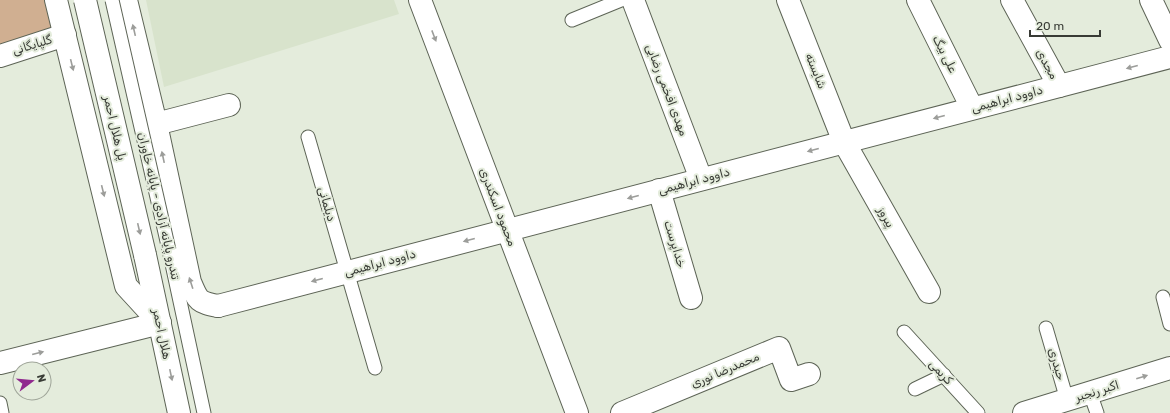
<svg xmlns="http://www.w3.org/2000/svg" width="1170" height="413" viewBox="0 0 1170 413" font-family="Rubik,Vazirmatn,sans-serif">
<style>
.built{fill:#d8e3cc}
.green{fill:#d0af91}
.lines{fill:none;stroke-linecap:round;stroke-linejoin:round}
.lane-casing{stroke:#5d6456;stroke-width:15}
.street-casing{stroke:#5d6456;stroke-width:24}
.secondary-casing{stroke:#5d6456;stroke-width:24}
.primary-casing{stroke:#5d6456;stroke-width:24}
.lane{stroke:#fff;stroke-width:13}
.street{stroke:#fff;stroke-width:22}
.secondary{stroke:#fff;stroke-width:22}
.primary{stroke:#fff;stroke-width:22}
.lane-bridge-casing{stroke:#5d6456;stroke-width:15;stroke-linecap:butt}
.primary-bridge-casing{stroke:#5d6456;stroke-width:24;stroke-linecap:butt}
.lane-bridge{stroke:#fff;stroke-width:13}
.primary-bridge{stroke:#fff;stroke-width:22}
.oneway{fill:#9c9d9a}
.labels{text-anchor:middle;stroke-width:4;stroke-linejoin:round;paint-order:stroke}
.street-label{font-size:12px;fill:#383b35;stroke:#e4ecdc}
</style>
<rect width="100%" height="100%" fill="#e4ecdc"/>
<polygon class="built" points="146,0 394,0 399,14 164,87"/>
<polygon class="green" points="0,0 46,0 56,34 0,51"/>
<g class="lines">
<g class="lane-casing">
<g id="lane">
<polyline points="572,20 621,0"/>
<polyline points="308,137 375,368"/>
<polyline points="169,250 204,413"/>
<polyline points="1163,297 1170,324"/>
<polyline points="1046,328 1067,400"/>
<polyline points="904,332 978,413"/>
<polyline points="915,389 944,375"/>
<polyline points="1090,393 1097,413"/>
<polyline points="0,403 2,413"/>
</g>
</g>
<g class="street-casing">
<g id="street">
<polyline points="633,0 701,179"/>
<polyline points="788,0 844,142 929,292"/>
<polyline points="918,0 972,108"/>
<polyline points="1012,0 1059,86"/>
<polyline points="1151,0 1170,40"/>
<polyline points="0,56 65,35"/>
<polyline points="156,124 229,105"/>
<polyline points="659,190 691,298"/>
<polyline points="622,413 779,348 791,380 809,374"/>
</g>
</g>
<g class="secondary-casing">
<g id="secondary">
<polyline points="420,0 577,413"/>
<polyline points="218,306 1170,57"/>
<polyline points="0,363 160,323"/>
<polyline points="1024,413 1170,368"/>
</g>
</g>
<g class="primary-casing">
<g id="primary">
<polyline points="56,0 126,286 160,323"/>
<path d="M 126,0 L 156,124 L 190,282 C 198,301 198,302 218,306"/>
<polyline points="145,255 179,413"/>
</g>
</g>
<use href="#lane" class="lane"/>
<use href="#street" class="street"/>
<use href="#secondary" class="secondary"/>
<use href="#primary" class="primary"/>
<g class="lane-bridge-casing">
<polyline id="lane-bridge" points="112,0 169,250"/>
</g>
<g class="primary-bridge-casing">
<polyline id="primary-bridge" points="85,0 145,255"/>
</g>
<use href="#lane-bridge" class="lane-bridge"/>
<use href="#primary-bridge" class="primary-bridge"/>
</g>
<defs><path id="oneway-solid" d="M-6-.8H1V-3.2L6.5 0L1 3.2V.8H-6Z"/></defs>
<g class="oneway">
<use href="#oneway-solid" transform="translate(134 30) rotate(-103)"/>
<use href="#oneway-solid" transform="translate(434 36) rotate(69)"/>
<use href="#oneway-solid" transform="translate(72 65) rotate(76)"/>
<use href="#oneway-solid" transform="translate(1132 67) rotate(165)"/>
<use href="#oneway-solid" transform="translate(939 117) rotate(165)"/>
<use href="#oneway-solid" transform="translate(813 150) rotate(165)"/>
<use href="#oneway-solid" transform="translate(163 157) rotate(-102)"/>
<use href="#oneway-solid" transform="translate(103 191) rotate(76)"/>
<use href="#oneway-solid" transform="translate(633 197) rotate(165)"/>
<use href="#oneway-solid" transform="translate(139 229) rotate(77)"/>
<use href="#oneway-solid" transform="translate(469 240) rotate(165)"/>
<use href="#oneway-solid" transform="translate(317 280) rotate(165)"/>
<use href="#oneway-solid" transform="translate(191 283) rotate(-108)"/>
<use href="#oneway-solid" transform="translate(38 353) rotate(-14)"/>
<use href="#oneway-solid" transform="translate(171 375) rotate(78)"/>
<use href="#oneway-solid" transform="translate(1142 377) rotate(-17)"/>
</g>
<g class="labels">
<g class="street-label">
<text transform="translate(32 45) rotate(-17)" y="4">گلپایگانی</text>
<text transform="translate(945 54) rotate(63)" y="4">علی بیگ</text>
<text transform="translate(1047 64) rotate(61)" y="4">مجدی</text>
<text transform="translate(816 71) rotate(68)" y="4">شایسته</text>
<text transform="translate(667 90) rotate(69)" y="4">مهدی افخمی رضایی</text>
<text transform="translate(1007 99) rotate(-15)" y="4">داوود ابراهیمی</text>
<text transform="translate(115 128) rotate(77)" y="4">پل هلال احمر</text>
<text transform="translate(694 181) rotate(-15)" y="4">داوود ابراهیمی</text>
<text transform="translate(327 204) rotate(74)" y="4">دیلمانی</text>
<text transform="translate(159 206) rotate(77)" y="4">تندرو پایانه آزادی - پایانه خاوران</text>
<text transform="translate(498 207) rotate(69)" y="4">محمود اسکندری</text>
<text transform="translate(886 217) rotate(61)" y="4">پیروز</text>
<text transform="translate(675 244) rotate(73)" y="4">خداپرست</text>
<text transform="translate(380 263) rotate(-15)" y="4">داوود ابراهیمی</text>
<text transform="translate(162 334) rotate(78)" y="4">هلال احمر</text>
<text transform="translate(1057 364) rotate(74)" y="4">حیدری</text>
<text transform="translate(725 370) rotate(-23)" y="4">محمدرضا نوری</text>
<text transform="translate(941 372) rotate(47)" y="4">کریمی</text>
<text transform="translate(1097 391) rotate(-17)" y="4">اکبر رنجبر</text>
</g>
</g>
<g transform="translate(32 381) rotate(74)"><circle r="19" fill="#e4ecdc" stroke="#9fa599"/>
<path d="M0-3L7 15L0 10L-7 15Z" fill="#90298e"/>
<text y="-6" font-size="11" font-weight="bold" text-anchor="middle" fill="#383b35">N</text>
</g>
<path d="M1030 30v6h70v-6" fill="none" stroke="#383b35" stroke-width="2"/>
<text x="1036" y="30" font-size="12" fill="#383b35" stroke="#e4ecdc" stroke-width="3" paint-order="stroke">20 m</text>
</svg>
